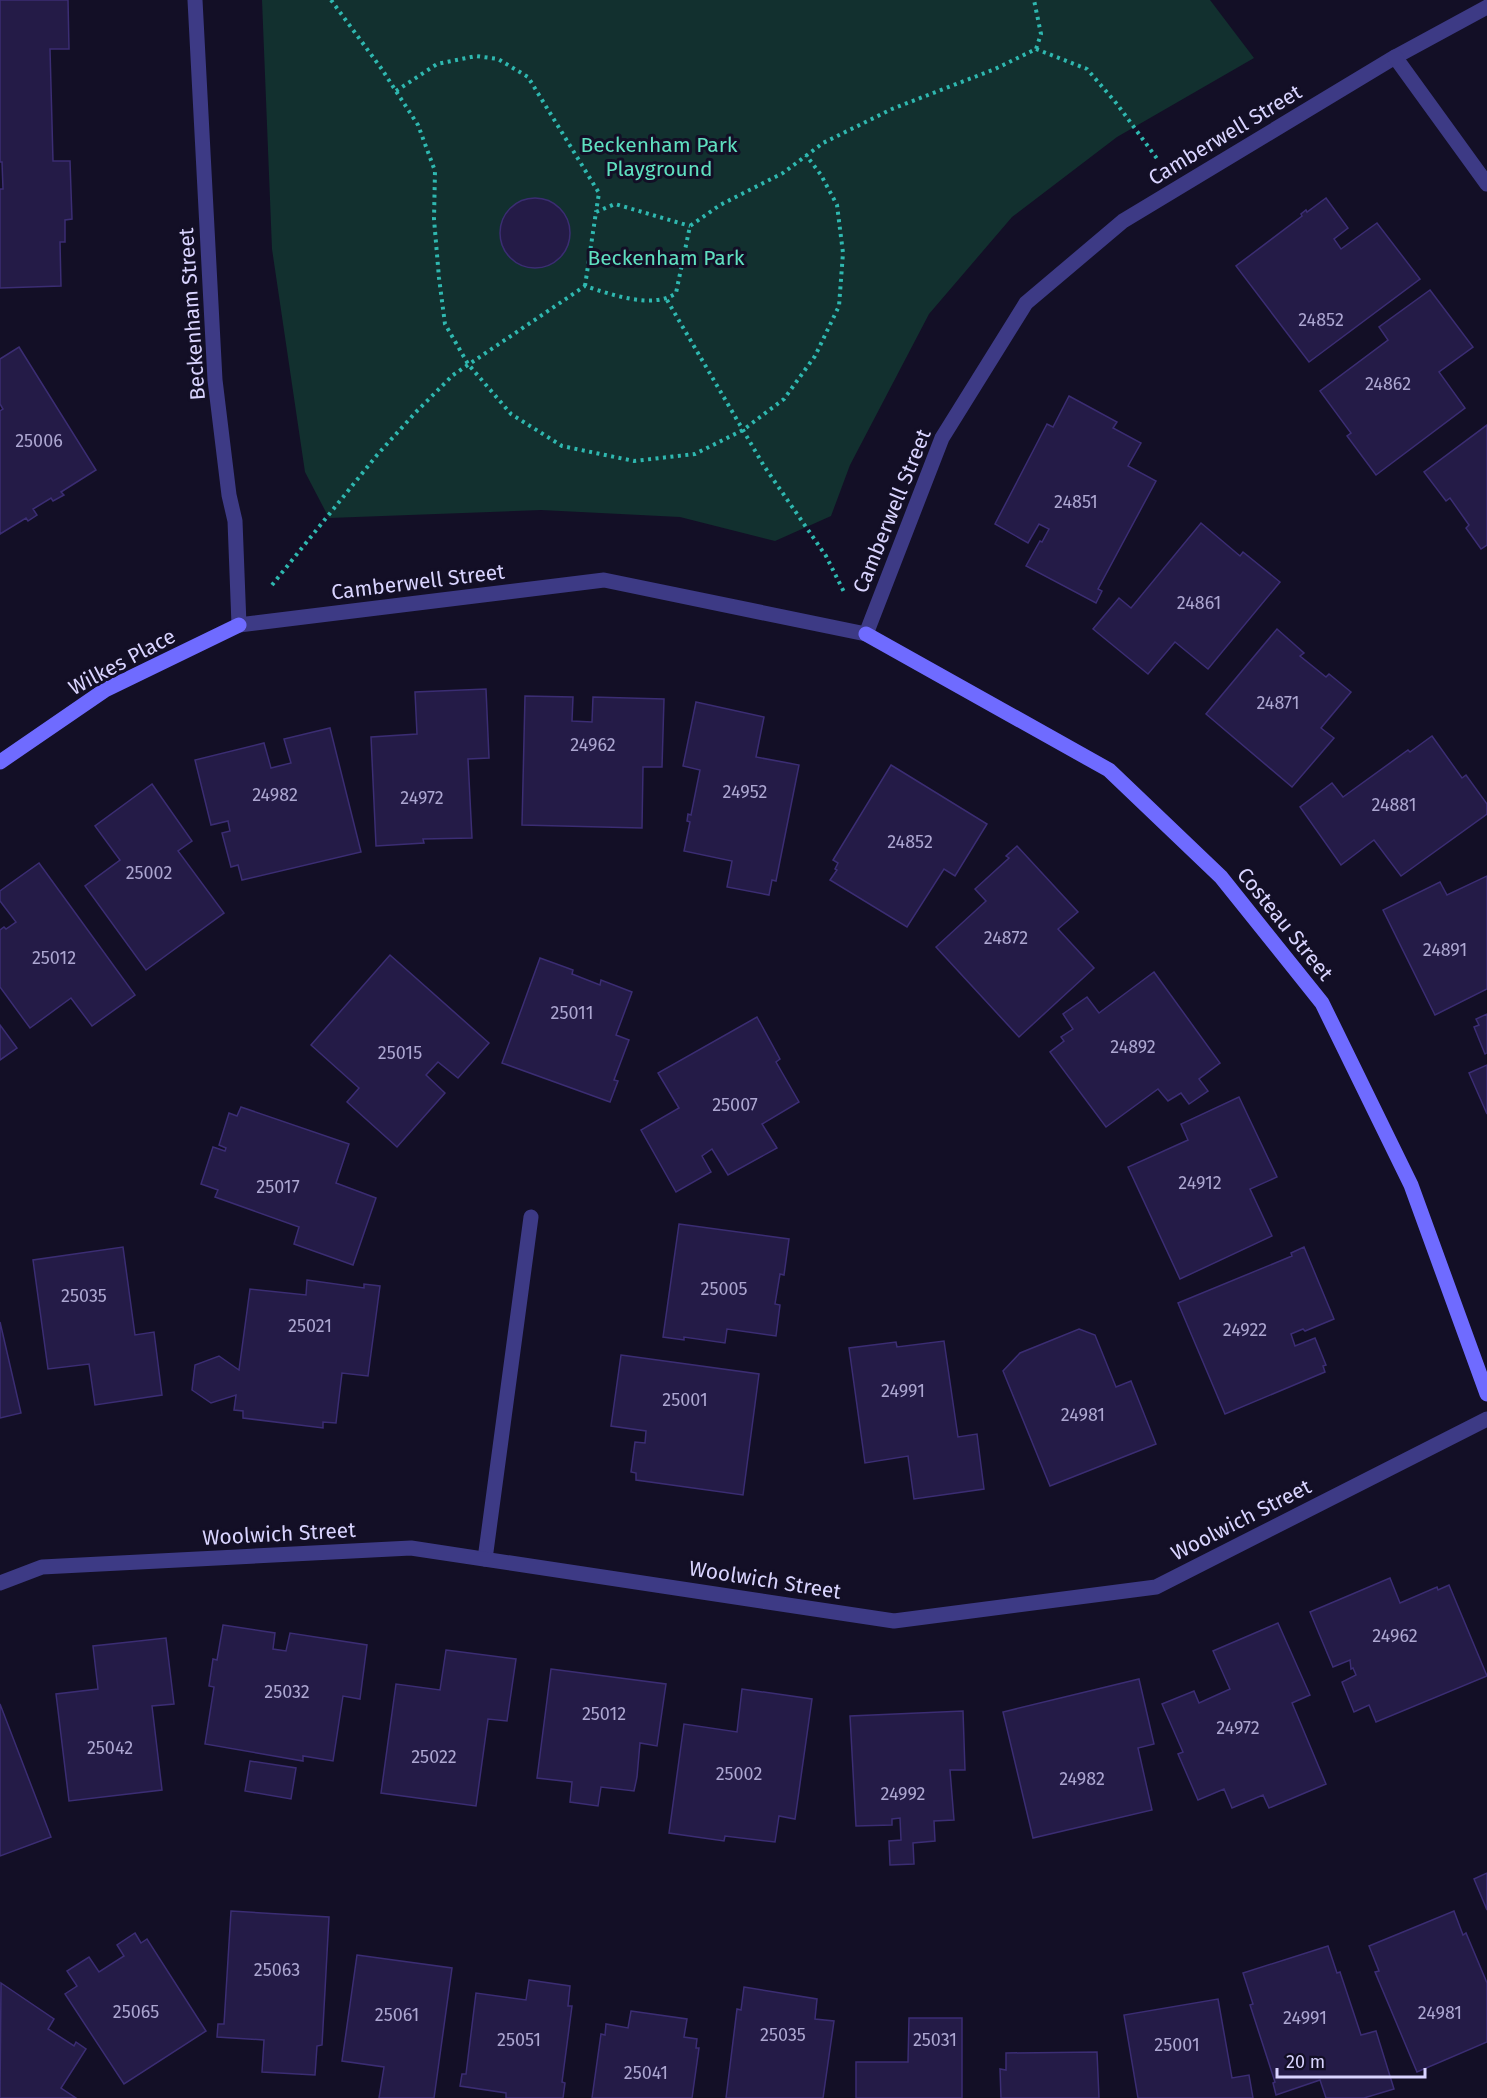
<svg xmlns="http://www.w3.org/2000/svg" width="1487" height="2098" viewBox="0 0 1487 2098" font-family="'Fira Sans',sans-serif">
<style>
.green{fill:#12302f}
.building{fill:#241b47;stroke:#3b2d73;stroke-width:1.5}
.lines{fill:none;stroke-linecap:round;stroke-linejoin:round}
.path{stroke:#2fb8b0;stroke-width:4;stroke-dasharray:3 4.5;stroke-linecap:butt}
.street{stroke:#3d3a85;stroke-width:15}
.secondary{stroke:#6f6bff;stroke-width:15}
.labels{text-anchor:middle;stroke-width:6;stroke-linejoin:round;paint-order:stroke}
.number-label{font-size:18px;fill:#aca6d1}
.street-label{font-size:21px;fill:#d9d4ff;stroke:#130f26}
.park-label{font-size:21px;fill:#5fe0c0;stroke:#130f26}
</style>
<rect width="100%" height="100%" fill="#130f26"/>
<polygon class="green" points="262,0 1210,0 1254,58 1117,137 1012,217 929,314 850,465 831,516 775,541 680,517 541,510 329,518 305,472 272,249"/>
<g class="building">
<polygon points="0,0 68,0 69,49 50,49 53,161 70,161 72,219 65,220 65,242 60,242 61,286 0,288 0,189 3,189 2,162 0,162"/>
<circle cx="535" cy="233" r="35"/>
<polygon points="1326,198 1348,228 1334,239 1341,249 1377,223 1420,279 1309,362 1236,266 1302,216 1301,214 1306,210 1307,212"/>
<polygon points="1430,290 1473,347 1439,372 1465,408 1376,475 1347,436 1351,433 1320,391 1388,340 1379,327"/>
<polygon points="19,347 96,470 61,492 64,495 53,501 51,498 33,509 37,515 28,521 26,518 0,534 0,411 3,409 0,404 0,359"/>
<polygon points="1069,396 1117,422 1113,428 1141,443 1128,466 1156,481 1098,589 1102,591 1096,603 1026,566 1040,541 1042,542 1049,529 1039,524 1028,543 995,524 1047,424 1053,427"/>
<polygon points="1487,425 1487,545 1481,549 1466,528 1469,525 1450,498 1446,501 1424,472"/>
<polygon points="1201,523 1240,556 1243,552 1280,582 1208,669 1175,642 1148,674 1093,629 1119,598 1131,608"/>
<polygon points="1277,629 1304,653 1300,656 1326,677 1329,674 1351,692 1321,728 1334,738 1292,787 1206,714"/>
<polygon points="486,689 489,758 468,759 472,838 423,839 424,843 376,846 371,737 417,734 415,692"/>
<polygon points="525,696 573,697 572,721 592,722 593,697 664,699 662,767 643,767 642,828 522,825"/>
<polygon points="696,702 764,717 756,757 799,765 776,881 772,880 769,895 727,887 732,861 684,851 690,822 687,821 688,814 691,815 700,770 683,766"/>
<polygon points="330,728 361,852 242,880 238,865 231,867 222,833 230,831 228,821 211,825 195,760 264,743 271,768 291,763 284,739"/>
<polygon points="1432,736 1462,778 1466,775 1487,804 1487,814 1401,876 1374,840 1341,865 1300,807 1332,783 1343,797 1408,750 1410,752"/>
<polygon points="891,765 987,824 955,876 944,869 907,927 830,880 837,870 835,869 838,863 833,860"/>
<polygon points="152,784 192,841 178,851 224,913 146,970 85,886 120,860 95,826"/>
<polygon points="1017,846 1078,912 1058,929 1094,968 1019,1037 936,947 986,901 975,889 1009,858 1006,856"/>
<polygon points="39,863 135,995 92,1026 71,998 30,1028 0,987 0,930 4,927 6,929 16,922 0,901 0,891"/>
<polygon points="1487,876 1487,989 1435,1015 1383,910 1440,882 1447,895"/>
<polygon points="390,955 489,1043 458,1078 438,1062 426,1075 445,1093 397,1147 347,1102 359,1088 311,1045"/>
<polygon points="540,958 573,970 572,974 600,985 601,980 632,992 616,1035 629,1040 614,1080 618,1081 610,1102 502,1063"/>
<polygon points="1154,972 1220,1063 1199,1079 1208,1091 1189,1104 1181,1093 1168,1101 1158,1089 1106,1127 1050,1052 1064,1041 1061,1037 1073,1029 1063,1014 1087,997 1099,1013"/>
<polygon points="1487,1014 1487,1053 1485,1054 1474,1027 1479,1025 1476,1019"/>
<polygon points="757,1017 780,1059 776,1062 799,1102 762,1124 777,1148 728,1175 712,1149 702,1156 711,1172 676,1192 641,1130 679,1108 658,1073"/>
<polygon points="0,1025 17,1048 0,1060"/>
<polygon points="1487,1065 1487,1114 1469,1073"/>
<polygon points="1239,1097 1277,1177 1250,1189 1272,1236 1180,1279 1128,1167 1188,1140 1181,1124"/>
<polygon points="241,1107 349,1144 336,1183 376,1198 353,1265 294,1244 299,1227 215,1197 218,1190 201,1184 213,1147 225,1151 226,1148 219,1145 229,1113 237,1116"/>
<polygon points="679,1224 789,1239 784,1275 780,1274 775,1304 780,1305 776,1336 727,1329 725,1343 684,1337 684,1340 663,1337"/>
<polygon points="123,1247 135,1335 154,1332 162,1395 95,1405 89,1364 48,1369 33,1260"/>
<polygon points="1304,1247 1334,1319 1305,1331 1303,1329 1291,1334 1295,1346 1315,1338 1326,1365 1323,1366 1325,1372 1225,1414 1178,1303 1292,1256 1291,1253"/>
<polygon points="307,1280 364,1288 364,1284 380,1286 368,1376 342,1373 336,1423 323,1422 323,1428 243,1418 243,1411 234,1410 236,1395 211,1403 192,1390 195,1365 219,1356 239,1370 250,1289 306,1295"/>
<polygon points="0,1322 21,1413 0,1418"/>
<polygon points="1079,1329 1095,1335 1116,1387 1131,1381 1156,1444 1050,1486 1003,1371 1020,1353"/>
<polygon points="944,1341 958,1437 977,1434 984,1489 914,1499 908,1456 865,1463 849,1348 896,1342 897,1347"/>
<polygon points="621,1355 759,1374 743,1495 636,1480 636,1473 631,1472 635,1442 645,1443 646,1431 611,1426"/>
<polygon points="1390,1578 1400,1603 1437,1587 1438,1590 1449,1585 1487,1676 1376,1722 1369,1705 1354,1712 1342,1682 1356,1675 1353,1668 1351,1669 1350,1660 1333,1667 1310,1612"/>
<polygon points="1278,1623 1310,1695 1292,1703 1326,1784 1269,1808 1263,1795 1232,1808 1224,1789 1198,1800 1178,1754 1183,1752 1162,1704 1194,1691 1199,1703 1230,1689 1213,1651"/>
<polygon points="223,1625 275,1633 273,1649 286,1651 290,1633 367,1645 360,1699 343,1696 333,1761 303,1756 303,1761 205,1744 214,1687 209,1686 213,1659 217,1660"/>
<polygon points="166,1638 174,1704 152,1706 162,1790 69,1801 56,1694 98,1689 93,1646"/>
<polygon points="446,1650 516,1659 507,1721 488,1719 476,1806 381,1793 396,1684 440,1690"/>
<polygon points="551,1669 666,1684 657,1746 640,1743 637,1777 634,1791 601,1787 598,1806 570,1802 572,1782 537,1778"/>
<polygon points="1139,1679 1154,1744 1138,1748 1152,1810 1033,1838 1003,1712"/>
<polygon points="742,1689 812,1699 795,1819 779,1816 775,1842 725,1836 724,1841 669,1833 684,1724 737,1732"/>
<polygon points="0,1704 51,1837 0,1856"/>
<polygon points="963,1711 965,1770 950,1770 954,1820 934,1821 935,1841 913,1843 914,1864 890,1865 889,1841 901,1840 900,1818 892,1819 892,1825 856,1826 850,1716"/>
<polygon points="250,1761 296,1768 291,1799 245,1791"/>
<polygon points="1487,1873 1487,1910 1474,1879"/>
<polygon points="231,1911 329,1917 322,2045 317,2046 315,2075 262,2072 264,2040 217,2037 218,2024 224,2024"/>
<polygon points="1454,1911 1463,1935 1466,1933 1487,1983 1487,2042 1417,2072 1375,1972 1379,1971 1369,1946"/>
<polygon points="135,1933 141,1943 147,1939 206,2031 124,2084 65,1994 77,1986 67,1971 89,1957 99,1972 124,1956 117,1945"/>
<polygon points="1328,1946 1337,1973 1340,1972 1361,2035 1376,2031 1394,2089 1364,2098 1326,2098 1320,2080 1276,2095 1273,2083 1275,2082 1250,2005 1253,2004 1243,1973"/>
<polygon points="357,1955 452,1968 434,2098 379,2098 384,2067 342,2061"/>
<polygon points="529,1980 570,1986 568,2006 572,2006 562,2082 565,2083 563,2098 506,2098 506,2093 460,2086 462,2074 466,2074 476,1993 526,2000"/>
<polygon points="1,1983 54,2019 48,2029 74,2046 76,2042 86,2049 61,2088 76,2098 0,2098"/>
<polygon points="744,1987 817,1999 815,2019 834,2021 823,2098 726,2098 737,2009 741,2010"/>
<polygon points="1218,1999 1232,2078 1249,2075 1253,2098 1138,2098 1124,2015"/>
<polygon points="631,2011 687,2019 684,2037 697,2039 696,2048 699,2048 692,2098 592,2098 601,2034 605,2035 606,2024 628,2028"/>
<polygon points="909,2018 962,2018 962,2098 856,2098 856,2062 908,2062"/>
<polygon points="1097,2052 1099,2098 1001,2098 1000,2069 1006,2070 1006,2053"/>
</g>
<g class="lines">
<g class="path">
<polyline points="331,0 381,68 418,125 435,171 434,219 439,278 445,324 468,364 511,414 562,446 634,461 695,454 743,430 784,399 815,356 839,306 843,253 837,205 821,175 806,155"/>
<polyline points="1036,49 1087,69 1117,104 1158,160"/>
<polyline points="396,91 437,64 476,56 498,59 528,77 599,193 596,212"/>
<polyline points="585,286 596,212 615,204 690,226"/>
<polyline points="667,300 764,466 826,556 845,594"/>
<path d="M 272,585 L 377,455 L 416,412 L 453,375 L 585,286 C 610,294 653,310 676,293 L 690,226 L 720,205 L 783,173 L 823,143 L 892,109 L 995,69 L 1036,49 L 1041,34 L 1034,0"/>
</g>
<g class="street">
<polyline points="195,0 215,380 229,495 235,521 239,625 604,580 866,634 942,438 1026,303 1123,221 1395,57 1487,7"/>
<polyline points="1395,57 1487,184"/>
<polyline points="485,1559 531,1217"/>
<polyline points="0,1583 42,1567 411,1548 894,1621 1156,1587 1487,1419"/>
</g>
<g class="secondary">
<polyline points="866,634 1109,770 1221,877 1322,1003 1411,1185 1487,1394"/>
<polyline points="0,762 105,690 239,625"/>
</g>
</g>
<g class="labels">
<g class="number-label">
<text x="1321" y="326">24852</text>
<text x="1388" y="390">24862</text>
<text x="39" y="447">25006</text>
<text x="1076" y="508">24851</text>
<text x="1199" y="609">24861</text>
<text x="1278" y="709">24871</text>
<text x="593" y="751">24962</text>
<text x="745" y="798">24952</text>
<text x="275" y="801">24982</text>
<text x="422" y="804">24972</text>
<text x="1394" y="811">24881</text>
<text x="910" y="848">24852</text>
<text x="149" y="879">25002</text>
<text x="1006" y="944">24872</text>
<text x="1445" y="956">24891</text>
<text x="54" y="964">25012</text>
<text x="572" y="1019">25011</text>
<text x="1133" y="1053">24892</text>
<text x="400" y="1059">25015</text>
<text x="735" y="1111">25007</text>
<text x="1200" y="1189">24912</text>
<text x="278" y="1193">25017</text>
<text x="724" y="1295">25005</text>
<text x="84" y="1302">25035</text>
<text x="310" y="1332">25021</text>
<text x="1245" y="1336">24922</text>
<text x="903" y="1397">24991</text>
<text x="685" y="1406">25001</text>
<text x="1083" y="1421">24981</text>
<text x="1395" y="1642">24962</text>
<text x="287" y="1698">25032</text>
<text x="604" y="1720">25012</text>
<text x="1238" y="1734">24972</text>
<text x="110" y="1754">25042</text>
<text x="434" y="1763">25022</text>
<text x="739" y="1780">25002</text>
<text x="1082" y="1785">24982</text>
<text x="903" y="1800">24992</text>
<text x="277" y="1976">25063</text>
<text x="136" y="2018">25065</text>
<text x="1440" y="2019">24981</text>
<text x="397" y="2021">25061</text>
<text x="1305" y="2024">24991</text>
<text x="783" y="2041">25035</text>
<text x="519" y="2046">25051</text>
<text x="935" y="2046">25031</text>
<text x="1177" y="2051">25001</text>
<text x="646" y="2079">25041</text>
</g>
<g class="street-label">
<text transform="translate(1225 135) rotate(-31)" y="7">Camberwell Street</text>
<text transform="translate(192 314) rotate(-94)" y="7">Beckenham Street</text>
<text transform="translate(892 511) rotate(-68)" y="7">Camberwell Street</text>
<text transform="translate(418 582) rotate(-7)" y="7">Camberwell Street</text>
<text transform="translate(122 662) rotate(-28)" y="7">Wilkes Place</text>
<text transform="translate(1285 924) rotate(51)" y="7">Costeau Street</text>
<text transform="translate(1241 1520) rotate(-27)" y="7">Woolwich Street</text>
<text transform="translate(279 1534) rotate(-3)" y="7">Woolwich Street</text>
<text transform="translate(765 1580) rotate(9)" y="7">Woolwich Street</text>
</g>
<g class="park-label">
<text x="659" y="152">Beckenham Park<tspan x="659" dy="24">Playground</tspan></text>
<text x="666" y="265">Beckenham Park</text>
</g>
</g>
<path d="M1277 2068v9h148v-9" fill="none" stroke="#d9d4ff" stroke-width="3"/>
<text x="1286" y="2068" font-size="18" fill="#d9d4ff" stroke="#130f26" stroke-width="4.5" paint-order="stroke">20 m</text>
</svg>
